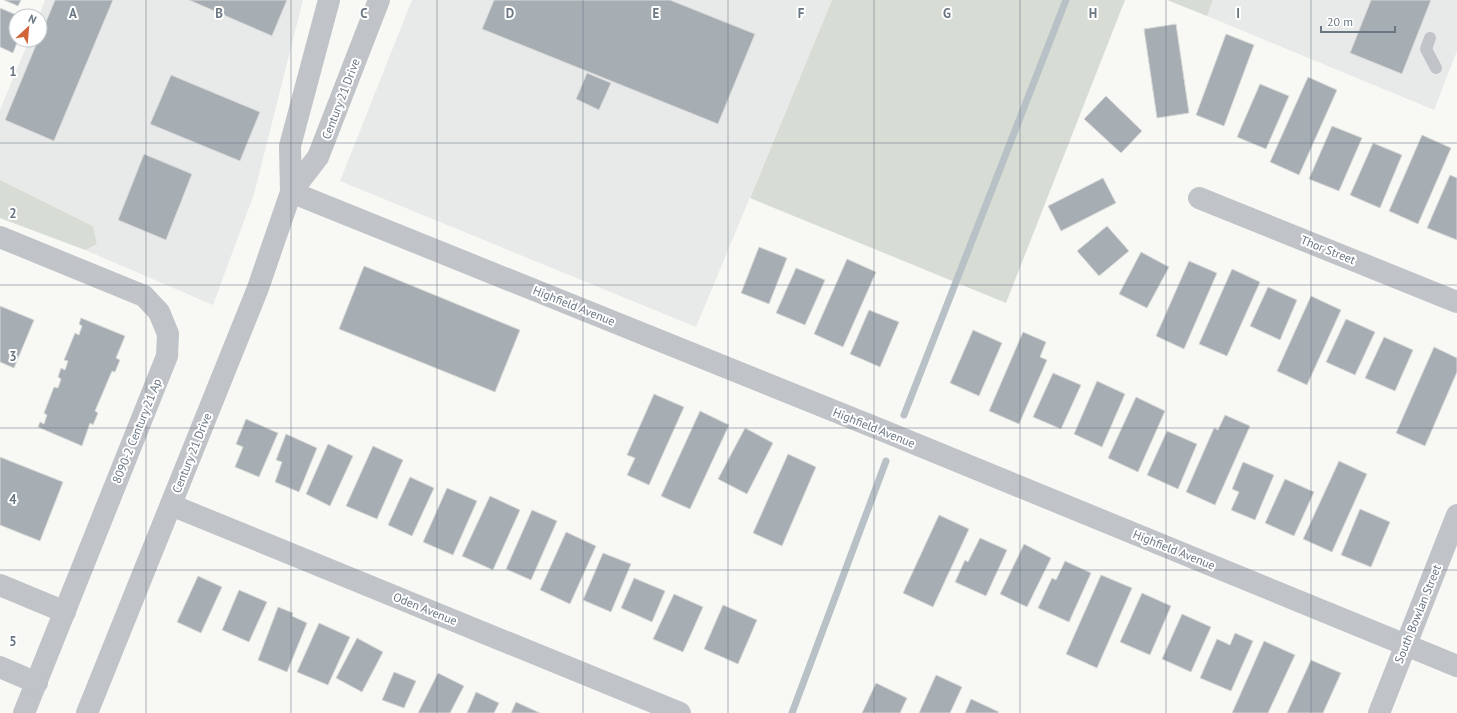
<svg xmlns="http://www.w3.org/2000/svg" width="1457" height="713" viewBox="0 0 1457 713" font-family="'PT Sans',sans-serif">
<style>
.built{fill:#e8eae9}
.green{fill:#d7dcd5}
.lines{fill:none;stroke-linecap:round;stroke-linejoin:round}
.stream{stroke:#b8c2c6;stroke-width:7}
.building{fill:#a6adb3;stroke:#d9d9d8}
.lane{stroke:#c0c3c7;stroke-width:12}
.street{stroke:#c0c3c7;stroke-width:22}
.grid{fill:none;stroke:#6a7783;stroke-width:1;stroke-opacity:0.55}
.labels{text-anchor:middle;stroke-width:4;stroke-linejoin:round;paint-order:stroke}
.street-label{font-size:12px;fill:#6a7783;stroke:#fff}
.grid-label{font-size:13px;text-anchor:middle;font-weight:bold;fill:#6a7783;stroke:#fff;stroke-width:4;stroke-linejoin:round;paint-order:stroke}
</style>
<rect width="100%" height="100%" fill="#f8f8f5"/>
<g class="built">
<polygon points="45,0 303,0 254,194 213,305 85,250 97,244 93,226 0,180 0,110 29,40 40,40 40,16 39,16"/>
<polygon points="412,0 832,0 696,327 340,181"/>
<polygon points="1213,0 1457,0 1457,51 1434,110 1207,16"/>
</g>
<g class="green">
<polygon points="832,0 1125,0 1006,303 750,198"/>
<polygon points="1167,0 1213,0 1207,16"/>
<polygon points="0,180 93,226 97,244 85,250 0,218"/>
</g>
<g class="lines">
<g class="stream">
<polyline points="904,415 1066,0"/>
<polyline points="792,713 886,461"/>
</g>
</g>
<g class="building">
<polygon points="4,0 21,0 18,6"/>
<polygon points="55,0 113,0 54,141 5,120 38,40 40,40 40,36"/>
<polygon points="189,0 287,0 272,36"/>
<polygon points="494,0 670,0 755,34 718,124 482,29"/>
<polygon points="1371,0 1431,0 1402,74 1350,53"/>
<polygon points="0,8 19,16 16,16 16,40 18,40 13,53 0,47"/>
<polygon points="1176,24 1189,113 1157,118 1144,29"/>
<polygon points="1226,34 1254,45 1224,126 1196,115"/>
<polygon points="587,73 611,83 599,110 576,99"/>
<polygon points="171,75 260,112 240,161 150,124"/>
<polygon points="1308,77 1337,90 1299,175 1270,162"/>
<polygon points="1260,84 1289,96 1266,149 1237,137"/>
<polygon points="1106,96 1142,131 1121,153 1084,119"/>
<polygon points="1332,126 1362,138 1339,191 1309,179"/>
<polygon points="1422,135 1451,148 1418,224 1389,211"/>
<polygon points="1373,143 1402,155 1380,208 1350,195"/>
<polygon points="144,154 192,174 166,240 118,220"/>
<polygon points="1450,175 1457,178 1457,240 1427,228"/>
<polygon points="1103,178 1116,203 1061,231 1048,206"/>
<polygon points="1107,226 1129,251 1099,276 1077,251"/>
<polygon points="759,247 787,258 769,304 741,293"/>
<polygon points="1141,252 1169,267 1147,308 1119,294"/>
<polygon points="847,259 876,272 843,347 814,334"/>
<polygon points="1189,261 1217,273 1184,349 1156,336"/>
<polygon points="364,266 520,330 495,392 339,329"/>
<polygon points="796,268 825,280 805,325 776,313"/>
<polygon points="1232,269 1260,282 1227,356 1199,344"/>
<polygon points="1268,287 1297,300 1280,340 1250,326"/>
<polygon points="1311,296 1341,310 1307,385 1277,371"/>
<polygon points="0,306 34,320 14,368 0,362"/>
<polygon points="869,310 899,322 880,367 850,354"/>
<polygon points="81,318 125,336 116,358 120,360 115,372 112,371 95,411 98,413 93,425 90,423 82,446 38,427 40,422 44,424 47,415 44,413 54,387 58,388 61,379 58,377 61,368 65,370 68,361 64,360 75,333 79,335 82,326 79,324"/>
<polygon points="1346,319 1375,332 1355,375 1326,362"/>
<polygon points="973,330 1002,343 979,396 950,383"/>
<polygon points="1023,332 1046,342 1040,357 1047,360 1019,424 989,411"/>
<polygon points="1384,337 1413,350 1395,391 1365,378"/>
<polygon points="1434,347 1457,358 1457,372 1425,446 1396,433"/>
<polygon points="1053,373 1081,385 1061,429 1033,417"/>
<polygon points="1097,381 1125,394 1102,447 1074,434"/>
<polygon points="654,394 684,407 649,485 627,475 635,458 627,455"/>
<polygon points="1136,397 1165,411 1138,472 1108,458"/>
<polygon points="700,411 729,425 690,509 661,496"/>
<polygon points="1225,415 1250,426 1215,505 1186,492 1214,428 1218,430"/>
<polygon points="246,419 278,433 259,477 235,467 243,447 236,444"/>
<polygon points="745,428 773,443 747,494 718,479"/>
<polygon points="1167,431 1197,444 1178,489 1147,475"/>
<polygon points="286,434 317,448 299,492 275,482 282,462 276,460"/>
<polygon points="328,444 353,456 330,506 306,494"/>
<polygon points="373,446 403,460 377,519 346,506"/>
<polygon points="788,454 816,467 782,546 753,533"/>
<polygon points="0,457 63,482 40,541 0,525"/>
<polygon points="1339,461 1367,474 1332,552 1303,539"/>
<polygon points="1243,462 1274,475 1255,520 1231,510 1239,492 1232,489"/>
<polygon points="410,477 434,488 412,536 388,525"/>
<polygon points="1285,479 1314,492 1294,536 1265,523"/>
<polygon points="447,488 477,501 453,555 423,542"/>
<polygon points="490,496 520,510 493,570 462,556"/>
<polygon points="1360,509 1390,522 1371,567 1341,555"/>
<polygon points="532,510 557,521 531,580 506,569"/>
<polygon points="939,515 969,529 933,607 903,593"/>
<polygon points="566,532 596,546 570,604 540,590"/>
<polygon points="980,538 1007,550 986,596 955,582 965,560 968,562"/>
<polygon points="1024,544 1051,558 1027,607 1000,594"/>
<polygon points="603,553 631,564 611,612 583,600"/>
<polygon points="1065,561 1091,573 1069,622 1038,608 1052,578 1056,580"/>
<polygon points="1101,575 1132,588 1097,668 1066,654"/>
<polygon points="198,576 222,587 201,633 177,622"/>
<polygon points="634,578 665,591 652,622 621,608"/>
<polygon points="239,590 267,602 249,642 222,630"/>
<polygon points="1142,593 1171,606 1150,655 1120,642"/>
<polygon points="674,594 703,607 683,652 653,639"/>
<polygon points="723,605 757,620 738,664 704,649"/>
<polygon points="278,607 293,613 292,616 307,623 287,672 258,660"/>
<polygon points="1182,614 1211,627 1191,672 1162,659"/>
<polygon points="319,623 350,637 328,685 297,672"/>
<polygon points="1235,633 1253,641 1231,691 1200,678 1217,639 1230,645"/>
<polygon points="357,638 383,652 362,692 336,678"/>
<polygon points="1264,641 1295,655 1268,713 1232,713"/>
<polygon points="1311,660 1341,673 1323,713 1287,713"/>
<polygon points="394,672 416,681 404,708 382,700"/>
<polygon points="438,673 464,686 450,713 418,713"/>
<polygon points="936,675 962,687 950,713 919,713"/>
<polygon points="876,683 907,698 900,713 862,713"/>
<polygon points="476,692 499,703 494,713 467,713"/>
<polygon points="971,699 999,712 998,713 965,713"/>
<polygon points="516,702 540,713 511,713"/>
</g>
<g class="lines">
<polyline class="lane" points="1430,38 1426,49 1436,68"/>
<g class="street">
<polyline points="291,192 879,429 1457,666"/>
<polyline points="291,192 290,146 329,0"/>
<polyline points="1199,198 1457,302"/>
<polyline points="0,237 144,296 159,312 168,334 167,356 24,713"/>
<polyline points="171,505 680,713"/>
<polyline points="0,585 65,612"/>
<polyline points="0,667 37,683"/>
<polyline points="87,713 258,288 291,192 318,157 379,0"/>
<polyline points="1379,713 1457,515"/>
</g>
</g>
<path class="grid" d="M 146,0 L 146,713M 291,0 L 291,713M 437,0 L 437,713M 583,0 L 583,713M 728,0 L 728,713M 874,0 L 874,713M 1020,0 L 1020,713M 1166,0 L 1166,713M 1311,0 L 1311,713M 0,143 L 1457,143M 0,285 L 1457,285M 0,428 L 1457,428M 0,570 L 1457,570"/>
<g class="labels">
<g class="street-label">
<text transform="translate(341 99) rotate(-69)" y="4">Century 21 Drive</text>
<text transform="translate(1328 250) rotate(22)" y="4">Thor Street</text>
<text transform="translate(574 306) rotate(22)" y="4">Highfield Avenue</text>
<text transform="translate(874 428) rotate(22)" y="4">Highfield Avenue</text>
<text transform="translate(137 431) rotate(-68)" y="4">8090-2 Century 21 Ap</text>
<text transform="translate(192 453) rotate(-68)" y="4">Century 21 Drive</text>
<text transform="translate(1174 550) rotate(22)" y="4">Highfield Avenue</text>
<text transform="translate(425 609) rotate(22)" y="4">Oden Avenue</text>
<text transform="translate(1418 614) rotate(-68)" y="4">South Bowlan Street</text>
</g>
</g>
<g class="grid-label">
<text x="73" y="18">A</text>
<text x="219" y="18">B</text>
<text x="364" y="18">C</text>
<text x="510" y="18">D</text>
<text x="656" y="18">E</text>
<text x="801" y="18">F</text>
<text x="947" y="18">G</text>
<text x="1093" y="18">H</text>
<text x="1238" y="18">I</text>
<text x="13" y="76">1</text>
<text x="13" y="218">2</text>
<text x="13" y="361">3</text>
<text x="13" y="504">4</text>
<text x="13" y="646">5</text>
</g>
<g transform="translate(28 28) rotate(26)"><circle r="19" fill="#ffffff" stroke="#c3c9cd"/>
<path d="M0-3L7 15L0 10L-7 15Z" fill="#d2643b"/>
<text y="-6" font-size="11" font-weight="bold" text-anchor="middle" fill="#6a7783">N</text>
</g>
<path d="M1321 26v6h74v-6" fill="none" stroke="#6a7783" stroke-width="2"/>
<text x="1327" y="26" font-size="12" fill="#6a7783" stroke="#ffffff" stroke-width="3" paint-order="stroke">20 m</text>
</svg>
